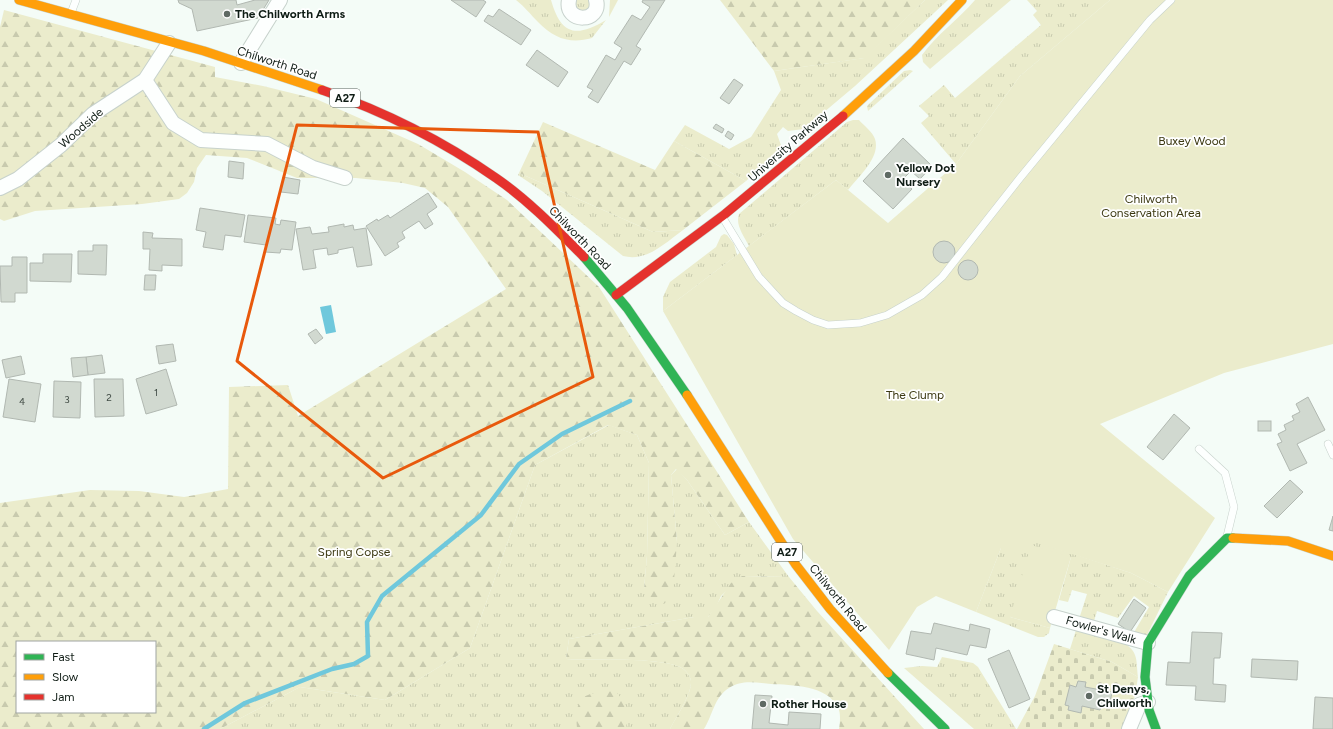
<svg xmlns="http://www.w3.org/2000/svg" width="1333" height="729" viewBox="0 0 1333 729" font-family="Figtree,sans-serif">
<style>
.grass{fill:url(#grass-tufts)}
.forest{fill:url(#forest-firs);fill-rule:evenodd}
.cemetery{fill:url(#cemetery-stones)}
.green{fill:#ebeccc}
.water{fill:#6fc8dc}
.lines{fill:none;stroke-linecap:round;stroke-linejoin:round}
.stream{stroke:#6fc8dc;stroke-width:4.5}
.building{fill:#d1d9d0;stroke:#b1b8b1}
.lane-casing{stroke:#c7d2cc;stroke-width:8}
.street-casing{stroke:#c7d2cc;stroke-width:16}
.fast-casing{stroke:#c7d2cc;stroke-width:10}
.slow-casing{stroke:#c7d2cc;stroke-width:10}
.jam-casing{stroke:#c7d2cc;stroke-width:10}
.lane{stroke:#fdfffe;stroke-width:7}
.street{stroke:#fdfffe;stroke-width:14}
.fast{stroke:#30b455;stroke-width:9}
.slow{stroke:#ff9f0a;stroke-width:9}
.jam{stroke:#e5322d;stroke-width:9}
.marked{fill:none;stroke:#e8590c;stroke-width:3;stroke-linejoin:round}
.poi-dot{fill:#5f6a64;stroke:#fff;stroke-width:1.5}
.labels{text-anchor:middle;stroke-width:3.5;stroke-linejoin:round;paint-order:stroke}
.number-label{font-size:10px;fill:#404b44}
.shield{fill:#fff;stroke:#57605b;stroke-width:1}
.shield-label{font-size:11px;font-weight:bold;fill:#0f1c15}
.poi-label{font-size:12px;font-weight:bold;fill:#0f1c15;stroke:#fff;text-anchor:start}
.street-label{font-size:12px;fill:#0f1c15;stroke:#fff}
.park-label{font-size:12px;fill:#3b3811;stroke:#fff}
</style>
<defs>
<pattern id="grass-tufts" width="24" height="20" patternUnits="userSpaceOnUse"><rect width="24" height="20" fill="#ebeccc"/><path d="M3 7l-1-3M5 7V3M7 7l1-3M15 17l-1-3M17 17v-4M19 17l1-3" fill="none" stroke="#c8caae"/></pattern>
<pattern id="forest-firs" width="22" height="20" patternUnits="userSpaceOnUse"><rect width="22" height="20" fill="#ebeccc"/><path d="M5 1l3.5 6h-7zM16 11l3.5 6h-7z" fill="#c8caae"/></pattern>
<pattern id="cemetery-stones" width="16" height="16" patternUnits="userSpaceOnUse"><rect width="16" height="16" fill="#ebeccc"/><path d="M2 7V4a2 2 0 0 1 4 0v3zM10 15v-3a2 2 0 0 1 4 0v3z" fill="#c8caae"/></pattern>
</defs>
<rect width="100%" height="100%" fill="#f4fcf7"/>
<g class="grass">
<path d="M 516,0 L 551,0 C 561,35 576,38 606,20 L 592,38 C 571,44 554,39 538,22 C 530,14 525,7 516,0 Z"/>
<polygon points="574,0 590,0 589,10 578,12 573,2"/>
<polygon points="610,0 618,0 609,17"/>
<polygon points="925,0 948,0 855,86 804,129 788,131 783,127 777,134 782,148 746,181 674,141 685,125 729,149 751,137 781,90 774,71 864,58"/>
<path d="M 975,0 L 1011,0 L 930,69 L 923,62 L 922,55 C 936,35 959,19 975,0 Z"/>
<polygon points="1027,0 1110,0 1020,76 956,164 921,123 929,116 919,106 944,85 955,98 1041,25 1033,15 1037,11"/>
<polygon points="910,70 913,71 868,111 867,106 904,71"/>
<path d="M 853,120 L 859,120 C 863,125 873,132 875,139 C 881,157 858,177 848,190 L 836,180 L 749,246 C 744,236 735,225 739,214 L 847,122 Z"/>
<path d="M 519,173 L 653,232 L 683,230 C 665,243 647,262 623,256 L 542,191 L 518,175 Z"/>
<polygon points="724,234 727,235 734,244 737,255 663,311 663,297 670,282 716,247 721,236"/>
<path d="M 609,425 L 637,435 L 649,463 L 647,556 L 644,589 L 677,542 L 671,475 L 677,469 L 687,480 L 725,535 L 749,522 L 789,577 L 742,576 L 721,596 L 716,607 L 708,617 L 694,617 L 569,639 L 566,659 C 593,660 658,657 680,667 C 686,670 690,675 691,681 C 692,694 676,717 670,729 L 220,729 L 300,687 L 385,700 L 470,648 L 535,465 Z"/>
<polygon points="1031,540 1131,573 1168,592 1147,635 1133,634 1149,607 1134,596 1118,618 1097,611 1094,621 1080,616 1087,594 1072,590 1068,602 1059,600 1071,557 1010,617 1050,628 1049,633 1044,637 1038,637 976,612 1001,548"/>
<path d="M 1076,630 L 1124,643 C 1139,652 1136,662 1138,677 L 1112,662 L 1070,649 Z"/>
<polygon points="942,657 973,663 978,667 1016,729 974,729 904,668 922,666 937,667"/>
</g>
<g class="forest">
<polygon points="720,0 925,0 865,58 774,71"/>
<path d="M 4,10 L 215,67 L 215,77 L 263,86 L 316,99 L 418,144 L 465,172 L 507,200 L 599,287 L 749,522 L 725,535 L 687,480 L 676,469 L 671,475 L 677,542 L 673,594 L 664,604 L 655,603 L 647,598 L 644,589 L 647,556 L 649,463 L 637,435 L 608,425 L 535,465 L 470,648 L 385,700 L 300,687 L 220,729 L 0,729 L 0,503 L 90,490 L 139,491 L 184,497 L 228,489 L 229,387 L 288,385 L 298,416 L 506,289 L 448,207 L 425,188 L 403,183 L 356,178 L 297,178 L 247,158 L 206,155 L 197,168 L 194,182 L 187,193 L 179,199 L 142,204 L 35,211 L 4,221 L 0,219 L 0,27 ZM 17,642 L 155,642 L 155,712 L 17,712 Z"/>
<polygon points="543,122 655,170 674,141 746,181 683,230 653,232 519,173"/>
<path d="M 742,576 L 789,577 L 817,611 L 924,729 L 839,729 C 840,723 841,713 838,708 C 828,685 791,685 771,684 C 757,683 742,679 729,688 C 714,697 713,715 704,729 L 670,729 C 676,717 692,694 691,681 C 690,675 686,670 680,667 C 657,657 593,660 566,659 L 569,639 L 694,617 L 708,617 L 731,583 Z"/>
<path d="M 615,691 C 627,703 628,712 626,729 L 577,729 C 574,694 584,693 615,691 Z"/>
</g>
<polygon class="cemetery" points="1054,644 1112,662 1138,677 1135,696 1123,729 1017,729 1035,696"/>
<g class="green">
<polygon points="1110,0 1333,0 1333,344 1224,373 1100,424 1215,518 1168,592 1131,573 1031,541 1018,554 1001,548 976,612 936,596 917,607 889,650 793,539 663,311 836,180 888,223 956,164 1020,76"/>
<polygon points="1031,545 1071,557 1050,628 1010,617"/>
</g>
<polygon class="water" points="331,305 336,332 326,334 320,307"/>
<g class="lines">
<polyline class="stream" points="204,729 245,703 332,669 354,664 368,656 367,622 382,596 481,515 519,464 562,434 630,401"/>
</g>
<g class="building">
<polygon points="178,0 236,0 237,5 255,0 269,0 258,18 197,31 192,9 179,3"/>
<polygon points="451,0 483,0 486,2 476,17"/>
<polygon points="643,0 665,0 636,46 641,49 631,65 624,61 598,103 588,97 593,90 587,87 606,55 615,60 622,48 614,43 632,15 641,20 650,7 642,2"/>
<polygon points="499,9 531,30 521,45 484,21 488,15 493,17"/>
<polygon points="537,50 568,72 558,87 526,65"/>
<polygon points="734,79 743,85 729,104 720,98"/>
<polygon points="716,124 724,129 722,133 713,128"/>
<polygon points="728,131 734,135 731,140 725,136"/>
<polygon points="903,138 932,166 920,179 911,171 902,180 912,189 893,209 863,181"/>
<polygon points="229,161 244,163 243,179 228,177"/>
<polygon points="283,177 300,180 298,194 281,192"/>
<polygon points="428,193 437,207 427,214 433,224 425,229 419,221 402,232 405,238 397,243 399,247 385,256 366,226 377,219 378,221 388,215 390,218"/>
<polygon points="200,208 245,215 241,237 225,235 223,250 203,247 206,232 196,230"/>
<polygon points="248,215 276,218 275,224 280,225 281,220 296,222 292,250 281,249 280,253 265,252 266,245 244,242"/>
<polygon points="344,224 344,227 353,225 354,230 366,228 372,265 357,267 353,247 338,250 338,253 328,255 327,248 313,250 316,268 303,270 296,229 310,227 312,234 329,232 328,227"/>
<polygon points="143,232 153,233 152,238 182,239 182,266 162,265 162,271 149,270 150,249 143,249"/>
<circle cx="944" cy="252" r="11"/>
<polygon points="93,245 107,245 106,275 78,274 78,251 93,251"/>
<polygon points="43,254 72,254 71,282 30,281 30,263 43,263"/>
<polygon points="12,257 27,257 27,293 15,293 15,302 1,302 0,266 12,266"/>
<circle cx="968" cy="270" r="10"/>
<polygon points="145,275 156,275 155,290 144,290"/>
<polygon points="316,329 323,338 315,344 308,334"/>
<polygon points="173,344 176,361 159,364 156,346"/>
<polygon points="102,355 105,373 88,375 86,357"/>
<polygon points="21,356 25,374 6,378 2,360"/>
<polygon points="86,357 88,375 73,377 71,358"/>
<polygon points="166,369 177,405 146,414 136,379"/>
<polygon points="9,379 41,384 35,422 3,417"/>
<polygon points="94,379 123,379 124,416 95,417"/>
<polygon points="54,381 81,382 80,418 53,417"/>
<polygon points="1308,397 1325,430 1297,444 1307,463 1290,471 1277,444 1282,442 1278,434 1286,430 1284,425 1294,420 1292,416 1300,412 1296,404"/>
<polygon points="1174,414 1190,428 1163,460 1147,447"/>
<rect x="1258" y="421" width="13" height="10"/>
<polygon points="1290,480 1303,492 1277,518 1264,506"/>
<polygon points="1333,516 1333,531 1329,530"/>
<polygon points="1134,599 1146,608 1130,632 1118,624"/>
<polygon points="934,623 969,631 970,624 990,629 986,648 970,645 967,655 936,648 934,660 906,654 911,631 931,634"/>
<polygon points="1192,632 1222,633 1220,658 1214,658 1213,684 1226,685 1225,702 1195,700 1196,686 1166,685 1168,662 1190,663"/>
<polygon points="1009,650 1030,699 1009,708 988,659"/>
<polygon points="1252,659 1298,661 1297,680 1251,677"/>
<polygon points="1078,681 1086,682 1085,687 1112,692 1109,708 1101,706 1100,710 1082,706 1081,713 1068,710 1069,706 1065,705 1070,685 1076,687"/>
<polygon points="755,695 772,696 769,723 788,725 789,712 821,714 820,729 752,729"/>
<polygon points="1315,697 1333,698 1333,729 1313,729"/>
</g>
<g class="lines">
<g class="lane-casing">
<g id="lane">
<polyline points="71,13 76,0"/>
<polyline points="723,218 759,277 783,303 796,311 813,320 828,325 860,323 887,315 922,295 942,277 1020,178 1150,20 1171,0"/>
<polyline points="1328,444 1333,455"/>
<polyline points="1199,449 1225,473 1234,507 1227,536"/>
</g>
</g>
<g class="street-casing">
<g id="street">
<path d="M 569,0 C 564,24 602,23 596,0"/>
<polyline points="241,63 280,0"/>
<polyline points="145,80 173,123 201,140 267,144 313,168 345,178"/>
<polyline points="0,188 18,179 61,145 93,114 145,80 169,43"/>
<polyline points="1054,617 1148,643"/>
<polyline points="1129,729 1139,705 1148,702"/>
</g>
</g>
<g class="fast-casing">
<g id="fast">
<polyline points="584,257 627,308 687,395"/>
<polyline points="888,673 945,729"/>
<polyline points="1156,729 1149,710 1145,677 1148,643 1189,576 1227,538 1233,538"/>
</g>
</g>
<g class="slow-casing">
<g id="slow">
<polyline points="19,0 204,51 322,90"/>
<polyline points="843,116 914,51 962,0"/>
<polyline points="687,395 796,565 830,609 888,673"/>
<polyline points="1233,538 1288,541 1333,556"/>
</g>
</g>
<g class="jam-casing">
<g id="jam">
<path d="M 322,90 C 383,111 443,141 496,178 C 528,200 556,229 584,257"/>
<polyline points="616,295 725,214 843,116"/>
</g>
</g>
<use href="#lane" class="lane"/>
<use href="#street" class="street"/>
<use href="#fast" class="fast"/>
<use href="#slow" class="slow"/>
<use href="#jam" class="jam"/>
</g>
<path class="marked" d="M 297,125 L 538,132 L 593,377 L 383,478 L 237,361 Z"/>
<g class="poi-dot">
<circle cx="227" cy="14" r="4"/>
<circle cx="888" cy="175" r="4"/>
<circle cx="1089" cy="696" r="4"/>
<circle cx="763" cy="704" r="4"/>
</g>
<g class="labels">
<g class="number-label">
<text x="156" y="396">1</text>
<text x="109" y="401">2</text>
<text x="67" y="403">3</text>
<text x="22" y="405">4</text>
</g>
<g class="shield">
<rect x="330" y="89" width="30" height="18" rx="3"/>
<rect x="772" y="543" width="30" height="18" rx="3"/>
</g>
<g class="shield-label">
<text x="345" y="102">A27</text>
<text x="787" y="556">A27</text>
</g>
<g class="poi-label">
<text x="235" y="18">The Chilworth Arms</text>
<text x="896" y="172">Yellow Dot<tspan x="896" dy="14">Nursery</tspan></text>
<text x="1097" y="693">St Denys,<tspan x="1097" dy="14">Chilworth</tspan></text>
<text x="771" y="708">Rother House</text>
</g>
<g class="street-label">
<text transform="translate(277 63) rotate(18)" y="4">Chilworth Road</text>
<text transform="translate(81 128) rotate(-41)" y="4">Woodside</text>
<text transform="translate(788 146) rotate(-41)" y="4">University Parkway</text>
<text transform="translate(580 238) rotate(46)" y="4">Chilworth Road</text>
<text transform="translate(838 598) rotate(51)" y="4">Chilworth Road</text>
<text transform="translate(1101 630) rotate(16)" y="4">Fowler's Walk</text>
</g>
<g class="park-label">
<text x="1192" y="145">Buxey Wood</text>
<text x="1151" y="203">Chilworth<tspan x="1151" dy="14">Conservation Area</tspan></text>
<text x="915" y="399">The Clump</text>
<text x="354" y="556">Spring Copse</text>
</g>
</g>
<rect x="16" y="641" width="140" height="72" fill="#ffffff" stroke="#9fa4a1"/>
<rect x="24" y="654" width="20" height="6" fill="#30b455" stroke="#9fa4a1"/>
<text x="52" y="661" font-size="12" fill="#0f1c15">Fast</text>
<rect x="24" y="674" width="20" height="6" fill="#ff9f0a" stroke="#9fa4a1"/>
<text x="52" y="681" font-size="12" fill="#0f1c15">Slow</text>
<rect x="24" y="694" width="20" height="6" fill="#e5322d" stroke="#9fa4a1"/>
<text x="52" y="701" font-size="12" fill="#0f1c15">Jam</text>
</svg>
